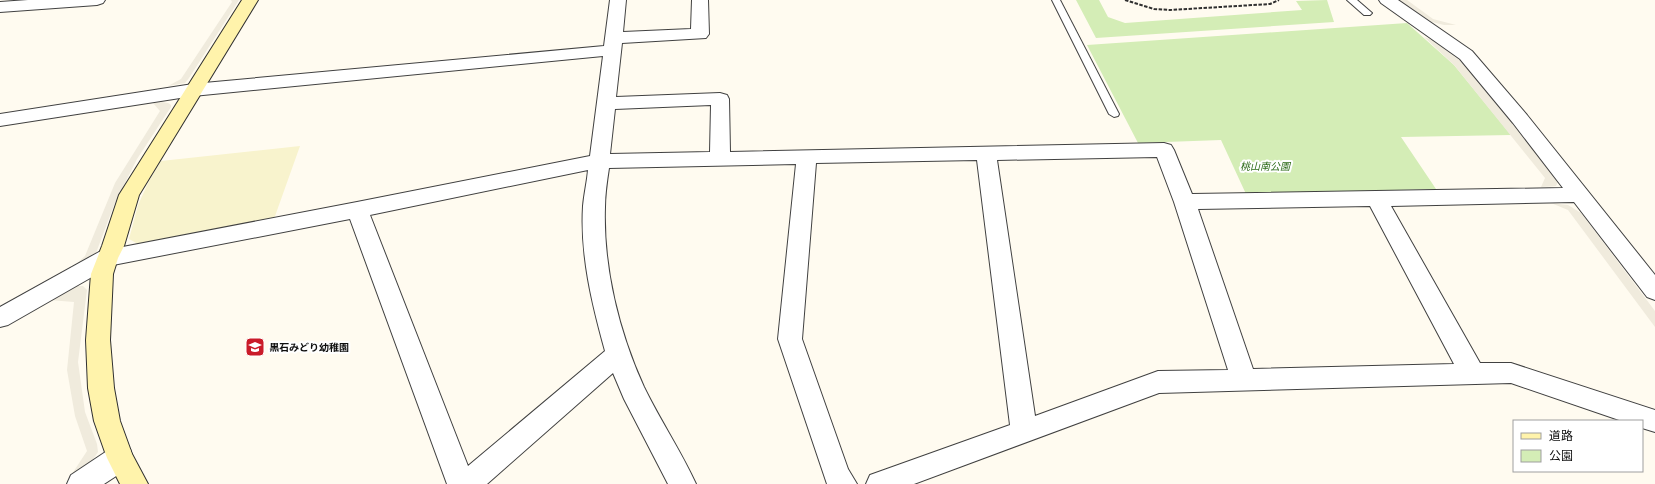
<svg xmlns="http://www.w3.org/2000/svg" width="1655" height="484" viewBox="0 0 1655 484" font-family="'PT Serif','Noto Sans JP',serif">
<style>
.farmland{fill:#f8f3cd}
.green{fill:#d4edb6}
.plaza{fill:#f0ebdd}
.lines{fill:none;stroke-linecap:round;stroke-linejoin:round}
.lane-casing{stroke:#414141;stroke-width:2}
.street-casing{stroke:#414141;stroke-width:2}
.secondary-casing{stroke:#303030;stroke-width:2}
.path{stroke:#303030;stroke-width:2;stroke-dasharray:3.5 1.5;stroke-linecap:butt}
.lane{fill:#fff;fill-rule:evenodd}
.street{fill:#fff;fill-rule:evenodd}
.secondary{fill:#fff3ab;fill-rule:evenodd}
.labels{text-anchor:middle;stroke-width:4;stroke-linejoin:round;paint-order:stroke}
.park-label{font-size:10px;font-style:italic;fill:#2d6c19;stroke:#fff}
.poi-label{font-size:10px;font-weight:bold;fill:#0e0e0e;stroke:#fff;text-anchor:start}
</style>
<rect width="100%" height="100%" fill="#fffbf0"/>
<polygon class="farmland" points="300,146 274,219 140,245 129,239 138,205 149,181 161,161"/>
<g class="green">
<polygon points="1076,0 1099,0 1108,17 1125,23 1302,10 1296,1 1327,0 1334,22 1096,38"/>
<polygon points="1407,23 1454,65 1511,135 1401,137 1436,189 1246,194 1221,140 1138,143 1087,45"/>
</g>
<g class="plaza">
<polygon points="231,0 239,0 189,78 185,83 168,86 181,79 232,2"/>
<polygon points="1398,0 1407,0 1433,19 1456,25 1444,25 1432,22"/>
<polygon points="1424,37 1432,40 1459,60 1484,88 1512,120 1558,182 1556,186 1541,187 1545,178 1454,65"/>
<polygon points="162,102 168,103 171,105 171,107 137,159 114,205 96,253 90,258 73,267 85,256 115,183 160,111 153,103"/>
<polygon points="1551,203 1568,205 1581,213 1655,311 1655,327 1568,210"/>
<polygon points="77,286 83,286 87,290 78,362 85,412 97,444 98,452 92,461 70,477 87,451 75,416 67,370 74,302 49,300"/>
</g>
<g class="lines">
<g class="lane-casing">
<g id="lane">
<polygon points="1052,0 1060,0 1119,114 1118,116 1114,117 1109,114"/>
<polygon points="1347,0 1357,0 1372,13 1370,15 1364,15"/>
</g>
</g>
<g class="street-casing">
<g id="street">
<polygon points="28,0 105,0 103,3 97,5 0,12 0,2"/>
<path d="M 610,0 L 626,0 L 623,32 L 691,29 L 692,0 L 708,0 L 709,34 L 706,38 L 622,43 L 616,97 L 720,93 L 727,95 L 729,99 L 730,152 L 1164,143 L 1171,145 L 1174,150 L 1192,194 L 1563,188 L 1513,123 L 1460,59 L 1381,3 L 1379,0 L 1398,0 L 1472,51 L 1527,115 L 1655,275 L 1655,300 L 1647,297 L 1574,202 L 1391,206 L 1480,363 L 1511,363 L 1655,410 L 1655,432 L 1642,428 L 1642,421 L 1622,421 L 1511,383 L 1159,393 L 914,484 L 866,484 L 870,475 L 1010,425 L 977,160 L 816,163 L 802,339 L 848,469 L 857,484 L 827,484 L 778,339 L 796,164 L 609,168 C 607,181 605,194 605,207 C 603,268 619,332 644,387 C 660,420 681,451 696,484 L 668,484 L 624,399 L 613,373 L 487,484 L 447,484 L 350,219 L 113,265 L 8,325 L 0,327 L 0,307 L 99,252 L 107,250 L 357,202 L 590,156 L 603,56 L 193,96 L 0,126 L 0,114 L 193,84 L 604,46 ZM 711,105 L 710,152 L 610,154 L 615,109 ZM 1157,157 L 1174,202 L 1228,370 L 1158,371 L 1035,416 L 997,160 ZM 588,170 C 587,182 584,194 583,206 C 580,255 592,304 605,351 L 468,466 L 370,215 ZM 1370,206 L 1454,364 L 1253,369 L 1198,209 Z"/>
<polygon points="120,446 130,449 133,458 130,467 104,484 67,484 71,475 110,449"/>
</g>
</g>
<g class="secondary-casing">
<polygon id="secondary" points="242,0 258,0 139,195 124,246 118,258 113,274 110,340 114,388 120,421 132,454 148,484 120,484 107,458 94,421 88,388 86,340 91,274 102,246 119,195"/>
</g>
<polyline class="path" points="1125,0 1154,9 1170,10 1270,4 1279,0"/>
<use href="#lane" class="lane"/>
<use href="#street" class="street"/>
<use href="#secondary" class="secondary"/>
</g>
<defs>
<g id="school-square" transform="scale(1)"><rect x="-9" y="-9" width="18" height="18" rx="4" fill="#ca1b29" stroke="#fff"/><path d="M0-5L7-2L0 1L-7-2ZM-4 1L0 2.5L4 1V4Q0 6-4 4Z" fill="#fff"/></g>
</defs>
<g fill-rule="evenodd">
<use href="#school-square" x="255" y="347"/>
</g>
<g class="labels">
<g class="park-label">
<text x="1265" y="170">桃山南公園</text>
</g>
<g class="poi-label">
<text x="269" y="351">黒石みどり幼稚園</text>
</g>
</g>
<rect x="1513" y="420" width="130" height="52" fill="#ffffff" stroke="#9f9f9f"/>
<rect x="1521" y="433" width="20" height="6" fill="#fff3ab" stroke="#9f9f9f"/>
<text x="1549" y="440" font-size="12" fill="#0e0e0e">道路</text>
<rect x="1521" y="450" width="20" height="12" fill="#d4edb6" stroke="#9f9f9f"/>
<text x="1549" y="460" font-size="12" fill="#0e0e0e">公園</text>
</svg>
